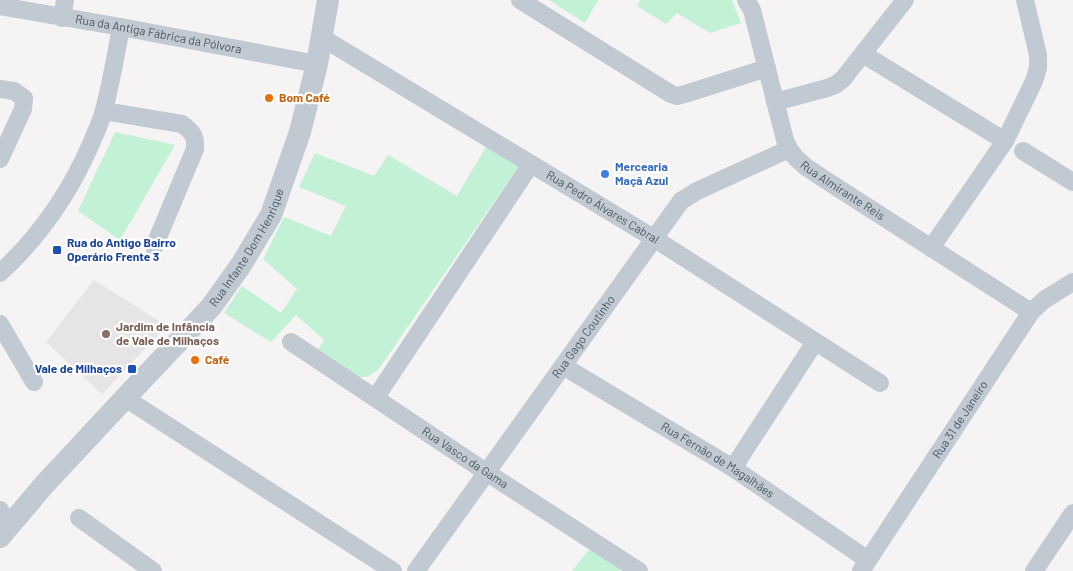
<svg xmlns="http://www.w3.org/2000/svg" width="1073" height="571" viewBox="0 0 1073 571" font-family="Barlow,sans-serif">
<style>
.education{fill:#e6e4e5}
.green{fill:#c3f1d5}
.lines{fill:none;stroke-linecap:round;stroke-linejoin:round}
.minor{stroke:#c1cad2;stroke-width:18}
.tertiary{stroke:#c1cad2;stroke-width:22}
.food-dot{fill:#e8710a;stroke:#fff;stroke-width:2}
.shop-dot{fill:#3f7fe0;stroke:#fff;stroke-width:2}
.transit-dot{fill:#1a4fb4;stroke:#fff;stroke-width:2}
.education-dot{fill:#8d6e63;stroke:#fff;stroke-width:2}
.labels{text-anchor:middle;stroke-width:4.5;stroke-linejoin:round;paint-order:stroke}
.street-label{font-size:12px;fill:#4a5661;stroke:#fff}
.food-label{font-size:12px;font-weight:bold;fill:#c56008;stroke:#fff;text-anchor:start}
.shop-label{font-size:12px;font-weight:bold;fill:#366cbe;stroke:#fff;text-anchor:start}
.transit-label{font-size:12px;font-weight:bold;fill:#164399;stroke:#fff;text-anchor:start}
.education-label{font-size:12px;font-weight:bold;fill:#785e54;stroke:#fff;text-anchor:start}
</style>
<rect width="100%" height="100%" fill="#f5f3f3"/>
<polygon class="education" points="94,280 167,326 102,394 46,342"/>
<g class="green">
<polygon points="549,0 598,0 585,23"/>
<polygon points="640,0 732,0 741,23 710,33 677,13 666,24 637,6"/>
<polygon points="115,132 175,145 120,240 78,211"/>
<polygon points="487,145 515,160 518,167 378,370 367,377 359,377 318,349 324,340 296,315 271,342 224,313 242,286 281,313 297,289 263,259 284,217 331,236 346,206 299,187 315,153 374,176 388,155 457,196"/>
<polygon points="591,547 623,566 619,571 572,571"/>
</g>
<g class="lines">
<g class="minor">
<polyline points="520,0 671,94 677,96 685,94 767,68"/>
<path id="s1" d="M 746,0 L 752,10 L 785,140 L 789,149 L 796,158 L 806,167 L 824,179 L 1031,312"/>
<path id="s2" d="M 0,6 L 121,27 L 317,64"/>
<polyline points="62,18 65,0"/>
<path id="s3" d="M 321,37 L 655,239 L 880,383"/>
<polyline points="863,54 1005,141"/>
<polyline points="0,89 14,91 24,98 23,109 0,159"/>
<polyline points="775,102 827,88 835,85 843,79 905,0"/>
<path d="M 104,111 L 182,124 C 192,132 196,135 195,149 L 154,247"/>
<polyline points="1023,151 1073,182"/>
<polyline points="931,248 1005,141 1034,81 1038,68 1038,55 1025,0"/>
<path d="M 0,273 C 39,237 69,194 90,146 C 95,134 101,122 104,110 C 111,83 116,55 121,27"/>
<polyline points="0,324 34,382"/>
<path id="s4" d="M 291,342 L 486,472 L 639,571"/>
<path id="s5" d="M 563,366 L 733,468 L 868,560"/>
<polyline points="376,397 531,164"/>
<polyline points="125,398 393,571"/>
<polyline points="733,468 815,342"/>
<polyline points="0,510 9,525"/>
<polyline points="79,518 153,571"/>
<path id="s6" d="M 416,571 L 681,201 L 697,191 L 789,149"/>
<path id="s7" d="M 861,571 L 1031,312 L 1044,300 L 1073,282"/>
<polyline points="1034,571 1073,513"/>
</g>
<path class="tertiary" id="s8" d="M 0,537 L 43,486 L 125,398 L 211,307 L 241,265 L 271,215 L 300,132 L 317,64 L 328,0"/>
</g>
<g class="food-dot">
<circle cx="269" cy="98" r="5"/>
<circle cx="195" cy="360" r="5"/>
</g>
<circle class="shop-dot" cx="605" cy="174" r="5"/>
<g class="transit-dot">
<rect x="52" y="245" width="10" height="10" rx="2.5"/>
<rect x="127" y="364" width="10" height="10" rx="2.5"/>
</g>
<circle class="education-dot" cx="106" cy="334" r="5"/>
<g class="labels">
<g class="street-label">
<text dy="4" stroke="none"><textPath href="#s2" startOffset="161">Rua da Antiga Fábrica da Pólvora</textPath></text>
<text dy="4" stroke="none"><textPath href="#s1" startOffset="224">Rua Almirante Reis</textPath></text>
<text dy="4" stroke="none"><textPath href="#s3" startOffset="329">Rua Pedro Álvares Cabral</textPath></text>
<text dy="4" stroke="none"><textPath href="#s8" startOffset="382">Rua Infante Dom Henrique</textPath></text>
<text dy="4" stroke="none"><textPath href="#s6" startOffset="288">Rua Gago Coutinho</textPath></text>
<text dy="4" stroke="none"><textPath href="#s7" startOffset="181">Rua 31 de Janeiro</textPath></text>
<text dy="4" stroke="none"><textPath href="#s4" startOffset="209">Rua Vasco da Gama</textPath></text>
<text dy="4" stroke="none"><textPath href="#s5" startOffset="181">Rua Fernão de Magalhães</textPath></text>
</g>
<g class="food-label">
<text x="279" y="102">Bom Café</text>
<text x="205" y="364">Café</text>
</g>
<g class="shop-label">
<text x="615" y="171">Mercearia<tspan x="615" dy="14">Maçã Azul</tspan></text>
</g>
<g class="transit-label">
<text x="67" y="247">Rua do Antigo Bairro<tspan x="67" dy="14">Operário Frente 3</tspan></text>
<text x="122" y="373" text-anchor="end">Vale de Milhaços</text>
</g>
<g class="education-label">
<text x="116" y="331">Jardim de Infância<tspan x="116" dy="14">de Vale de Milhaços</tspan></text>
</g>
</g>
</svg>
